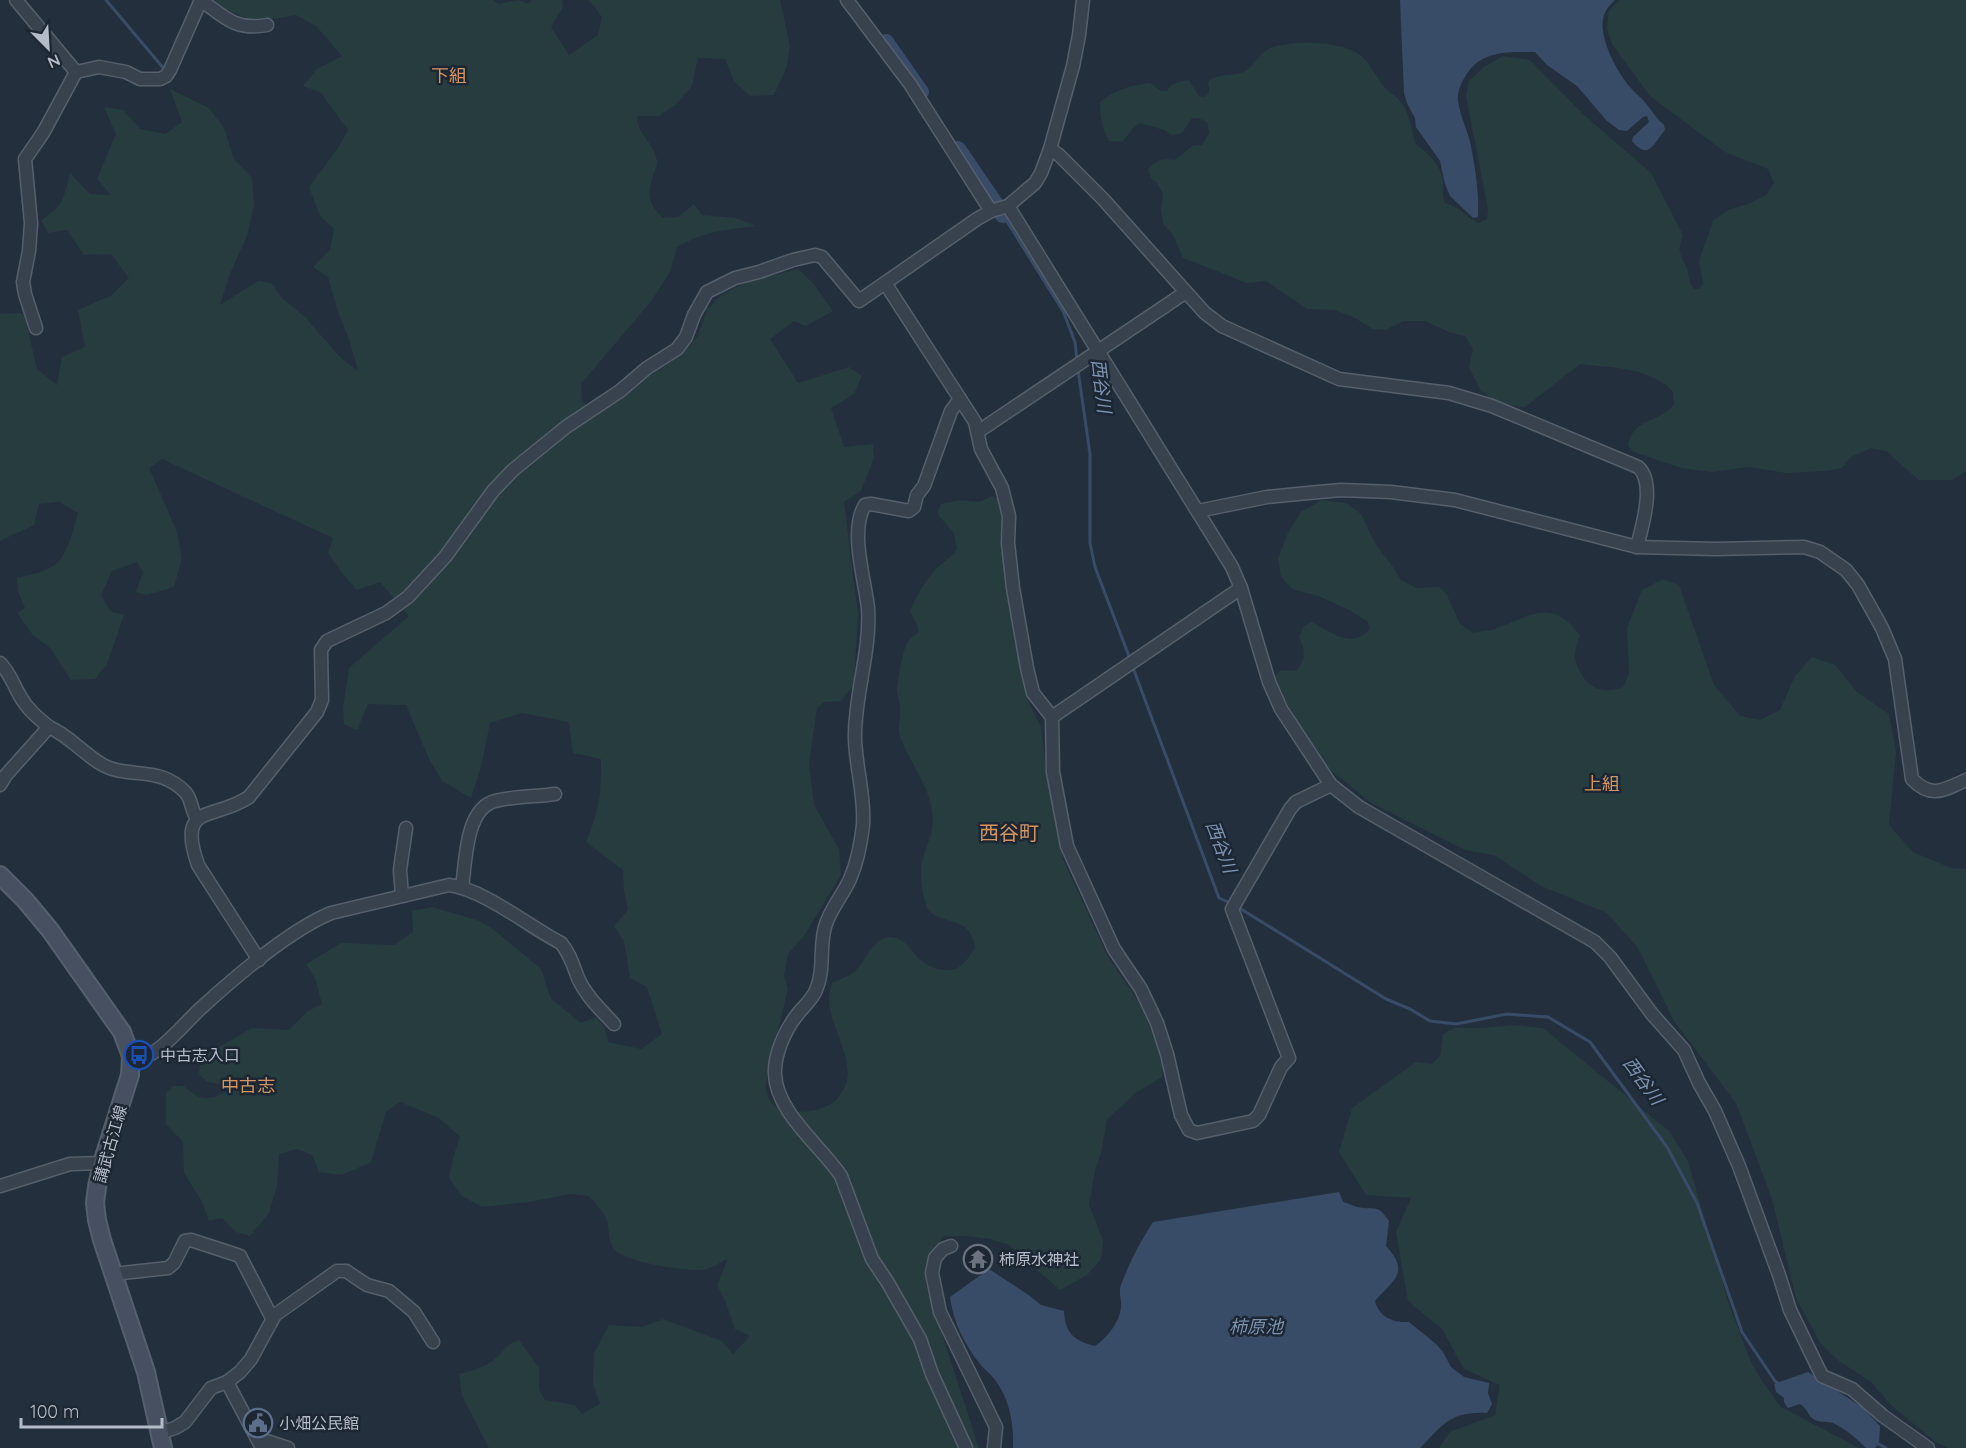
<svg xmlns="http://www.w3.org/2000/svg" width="1966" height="1448" viewBox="0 0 1966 1448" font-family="Quicksand,'Noto Sans JP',sans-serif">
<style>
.green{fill:#263c3f}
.water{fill:#394c67}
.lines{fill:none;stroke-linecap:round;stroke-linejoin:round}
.stream{stroke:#394c67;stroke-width:3}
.river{stroke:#394c67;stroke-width:16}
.minor-casing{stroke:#565f6c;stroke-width:15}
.secondary-casing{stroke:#565f6c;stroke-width:20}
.minor{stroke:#38414e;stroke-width:12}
.secondary{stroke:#465061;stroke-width:16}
.labels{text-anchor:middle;stroke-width:5;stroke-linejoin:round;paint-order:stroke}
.poi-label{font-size:16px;fill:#b4bcc9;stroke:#1d2633;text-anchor:start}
.street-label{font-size:16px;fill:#b4bcc9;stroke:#1d2633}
.neighbourhood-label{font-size:18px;fill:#d59563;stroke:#1d2633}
.water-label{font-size:18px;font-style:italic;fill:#7c92b1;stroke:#1d2633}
.quarter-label{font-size:20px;fill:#d59563;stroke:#1d2633}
</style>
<rect width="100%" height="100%" fill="#242f3e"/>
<g class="green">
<path d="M 214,0 L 493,0 L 498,4 L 518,0 L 528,4 L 532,0 L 562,0 L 563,7 L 551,27 L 569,55 L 598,35 L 602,17 L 589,0 L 780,0 L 790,46 L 787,66 L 774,95 L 750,96 L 734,81 L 725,59 L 698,58 L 692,86 L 675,105 L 659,116 L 637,116 C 637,136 656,144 657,162 C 657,166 654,172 653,176 C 647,195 648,204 663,218 L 678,217 L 694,204 L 702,215 L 736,218 L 756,226 C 723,230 706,231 677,247 L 670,272 L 652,300 L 581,384 L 582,402 L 599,412 L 624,397 L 655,372 L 679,357 L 698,336 L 707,310 L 721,295 L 745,283 L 798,269 L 813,283 L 833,311 L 806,326 L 794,321 L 770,339 L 798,383 L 849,367 L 862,376 L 854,394 L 831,408 L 844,447 L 873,444 L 874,458 L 861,491 L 844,502 L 858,614 L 854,685 L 841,701 L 824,702 L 817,708 L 809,764 L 814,805 L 839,849 L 841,875 L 804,936 L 788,954 L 784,975 L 788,989 L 767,1076 C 767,1080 765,1085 766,1089 C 769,1120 817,1115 835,1101 C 839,1098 843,1090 845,1086 C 857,1061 827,1023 829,997 C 829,993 831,988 832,983 C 839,979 851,976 856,970 C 866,960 873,939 889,937 C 905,936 912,953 922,961 C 928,967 934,968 943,970 C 961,972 966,961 975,948 C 972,913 935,926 927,907 C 921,894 920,874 922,861 C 927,842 935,834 932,812 C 928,782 910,764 900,736 C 897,728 901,718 900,709 C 900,703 898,697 897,691 C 897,683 903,647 908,642 C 910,638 915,635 918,633 L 918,627 L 910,611 C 917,595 924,582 936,569 C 943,562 951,558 957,549 L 954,533 L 939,516 L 938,511 L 941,504 L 959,500 L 980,502 L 992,496 L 1000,500 L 1003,509 L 1018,659 L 1027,698 L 1041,727 L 1047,775 L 1063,859 L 1108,957 L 1142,1007 L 1163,1061 L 1162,1077 L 1137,1092 L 1107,1119 L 1102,1149 L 1095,1171 L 1089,1205 L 1103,1240 L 1101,1259 L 1087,1275 L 1060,1290 L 1009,1245 L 990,1239 L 967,1236 L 944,1236 C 930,1252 927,1264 926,1285 L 979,1448 L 489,1448 L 462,1396 L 459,1374 C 472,1371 485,1367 496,1358 C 506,1349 505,1345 519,1340 L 539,1368 L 539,1389 L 545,1400 L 575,1405 L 582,1414 L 600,1404 L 593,1384 L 594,1353 L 609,1325 L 642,1327 L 663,1319 L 722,1341 L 733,1354 L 750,1336 L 735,1329 L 725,1301 L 717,1285 L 728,1259 C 720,1262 711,1269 703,1270 C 685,1271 626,1263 614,1249 C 607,1240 610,1228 606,1218 C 602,1210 595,1203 589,1196 L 570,1194 L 529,1202 L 482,1207 L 462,1196 L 449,1178 L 453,1158 L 460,1137 L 439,1118 L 400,1102 L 386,1112 L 371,1162 L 342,1175 L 319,1172 L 312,1155 L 297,1149 L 279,1154 L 277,1186 L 269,1213 L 250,1236 L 236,1232 L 222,1218 L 209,1221 L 201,1200 L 184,1173 L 183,1142 L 166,1124 L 166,1093 L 173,1086 L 184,1086 C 203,1105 213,1099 234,1088 L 206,1081 L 199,1074 L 201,1057 L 252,1028 L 289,1030 L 308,1011 L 322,1004 L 315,978 L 306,964 L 341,943 L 394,945 L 413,932 L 412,911 L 432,907 L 480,921 L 494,930 L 541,969 L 551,999 L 581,1023 L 596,1017 L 605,1028 L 608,1042 L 641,1049 L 662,1034 L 647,987 L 630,978 L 624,941 L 614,926 L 628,910 L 624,891 L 623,870 L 586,842 C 600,808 601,795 601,759 L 573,753 L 569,722 L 522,713 L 490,723 L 481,767 L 471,798 L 442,781 L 429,759 L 406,705 L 368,704 L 357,730 L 344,724 L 343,708 L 349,668 L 409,616 L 380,582 L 357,590 L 342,573 L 328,553 L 333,538 L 162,459 L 149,468 L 177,532 L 182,558 L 174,587 L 147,595 L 136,592 L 143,572 L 137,562 L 112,571 L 101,595 L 110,611 L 124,615 L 107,664 L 95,679 L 71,680 L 50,648 L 32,634 L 17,613 L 25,608 L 18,592 L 17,578 C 29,575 48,572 58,562 C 68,552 74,527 78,513 L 59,502 L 39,504 L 34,525 L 0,541 L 0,314 L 24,313 L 37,369 L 57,385 L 62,357 L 85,347 L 78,310 L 112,295 L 129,278 L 111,254 L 84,255 L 67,230 L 48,233 L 41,220 C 64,206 64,197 70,173 L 90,194 L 111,195 L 97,179 L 116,134 L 104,107 L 123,110 L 140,129 L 165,134 L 182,122 L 170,89 L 209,108 L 224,128 L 234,159 L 252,178 L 254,205 L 247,236 L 229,276 L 220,305 L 258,281 L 271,283 L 282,298 L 305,317 L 339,356 L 358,371 L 349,339 L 339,315 L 328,277 L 313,267 L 330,250 L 334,229 L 320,216 L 309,187 L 338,148 L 348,130 L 320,92 L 303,86 L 317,69 L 342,56 L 316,26 L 296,15 L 255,22 L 226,9 Z"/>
<path d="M 1619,0 L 1966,0 L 1966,471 L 1952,480 L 1919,480 L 1886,451 L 1871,448 L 1851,457 L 1842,468 L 1825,471 L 1786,473 L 1748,467 L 1712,472 L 1681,468 L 1634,452 L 1628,446 C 1632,423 1646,424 1663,414 C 1667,412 1671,408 1674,404 L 1673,392 C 1651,367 1612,368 1580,364 L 1525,407 L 1502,405 L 1481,391 L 1469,367 L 1473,349 L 1465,336 L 1449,332 L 1425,321 L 1404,321 L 1385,330 L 1373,329 L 1353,317 L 1334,310 L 1307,309 L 1266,281 L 1247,283 L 1183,258 L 1173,235 L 1163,224 L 1161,209 L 1163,194 L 1157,183 L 1151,178 L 1148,170 C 1156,160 1162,158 1175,160 L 1192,146 L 1202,145 L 1209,133 L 1207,122 L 1198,118 L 1192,118 L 1182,133 L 1172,135 L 1164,130 L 1140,123 C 1131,128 1129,135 1122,142 L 1109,141 C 1102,128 1100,116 1100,102 C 1115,90 1131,85 1150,83 L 1161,91 L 1167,91 C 1171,82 1179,82 1189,80 L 1199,96 L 1204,97 C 1211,93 1209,89 1208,82 C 1218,72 1234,78 1247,70 C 1255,64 1260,53 1270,48 C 1292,40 1341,40 1360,55 C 1371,64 1376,77 1385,88 C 1389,93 1395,95 1399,100 C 1409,110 1412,129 1415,143 C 1426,152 1440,163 1442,178 C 1444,189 1441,192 1445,203 C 1459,206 1466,217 1478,223 L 1487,219 L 1488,209 L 1466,96 L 1469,81 L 1485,66 L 1503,56 L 1530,60 L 1583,114 L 1651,173 L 1683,235 C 1676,254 1681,253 1687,269 C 1689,277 1689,282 1694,289 L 1699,289 L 1703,284 L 1699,261 L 1713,221 L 1728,210 L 1751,203 L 1766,195 L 1774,183 L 1768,169 L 1725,152 L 1650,96 L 1612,44 L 1607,28 L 1609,11 Z"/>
<path d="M 1322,500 L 1346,503 L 1361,514 L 1376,545 L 1393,567 L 1400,579 L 1416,588 L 1440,587 L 1447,595 L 1460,624 L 1474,633 C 1482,631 1490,631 1497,628 C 1533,615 1551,598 1580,635 C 1578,641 1574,651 1575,658 C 1581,683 1598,697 1623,687 L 1629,673 L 1627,628 L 1642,590 L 1663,579 L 1679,585 L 1714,685 L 1740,716 L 1760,720 L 1780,710 L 1795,676 L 1812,657 L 1835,665 L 1857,692 L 1889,714 L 1896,752 L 1889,825 L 1913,852 L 1951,868 L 1966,869 L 1966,1448 L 1948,1448 L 1934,1441 L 1891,1405 L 1871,1382 L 1839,1361 L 1821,1344 L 1796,1298 L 1772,1199 L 1736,1103 L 1674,1021 L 1638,948 L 1607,913 L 1541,886 L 1494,855 L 1465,850 L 1373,804 L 1330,770 L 1294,717 L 1274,679 L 1279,671 L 1297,670 C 1306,659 1305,650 1299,637 L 1303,627 L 1311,622 C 1332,632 1351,650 1370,629 L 1368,622 L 1349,610 L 1321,597 L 1292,589 L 1281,577 L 1278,559 L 1288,533 L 1301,512 Z"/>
<polygon points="1515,1025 1543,1028 1669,1131 1688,1161 1729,1305 1751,1362 1762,1381 1781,1407 1859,1448 1439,1448 1450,1432 1495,1415 1500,1385 1464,1369 1442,1329 1408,1301 1396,1232 1411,1198 1366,1195 1339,1152 1352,1108 1416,1062 1432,1064 1440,1056 1443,1034 1454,1028 1482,1028"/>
</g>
<g class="water">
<path d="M 1400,0 L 1615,0 C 1611,4 1606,9 1604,15 C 1597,36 1617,72 1630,87 C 1634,92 1639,96 1643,100 C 1651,109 1655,117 1664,125 L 1665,130 C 1653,144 1649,161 1632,141 L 1633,137 L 1649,122 L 1647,116 L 1643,117 L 1627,131 L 1619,130 L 1606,120 L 1577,86 L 1547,65 L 1535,52 C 1507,52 1482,50 1466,75 C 1461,83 1457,92 1458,101 C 1460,116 1468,131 1471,146 C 1475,168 1479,191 1478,214 L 1478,217 L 1473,218 L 1450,196 L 1445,184 L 1440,161 L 1416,127 L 1415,118 L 1407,103 L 1404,93 Z"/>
<path d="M 1339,1192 L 1343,1202 C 1350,1204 1357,1208 1364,1208 C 1379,1209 1379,1207 1389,1221 L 1386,1246 C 1411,1273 1393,1280 1375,1301 C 1379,1317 1393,1323 1409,1322 L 1436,1344 L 1443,1352 L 1451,1367 L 1464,1377 L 1489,1383 L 1488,1393 L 1492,1404 L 1487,1413 C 1450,1411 1443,1425 1420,1448 L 1013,1448 C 1014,1424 1010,1401 996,1381 C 992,1375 985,1370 980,1364 C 965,1345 953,1322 950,1297 L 989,1269 L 1030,1296 L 1041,1305 L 1064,1311 C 1065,1333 1074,1341 1095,1346 C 1107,1338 1119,1323 1121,1308 C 1122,1300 1118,1293 1121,1285 C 1129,1263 1140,1242 1153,1222 Z"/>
<path d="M 1808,1372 L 1862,1407 L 1880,1426 L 1879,1444 L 1875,1448 L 1866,1448 C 1857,1439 1847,1430 1835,1424 C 1829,1420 1819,1424 1812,1418 C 1808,1414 1807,1409 1800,1404 L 1788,1408 L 1784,1402 L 1784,1398 L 1776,1392 L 1774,1384 Z"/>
</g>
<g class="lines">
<g class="stream">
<polyline points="106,0 165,70"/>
<polyline points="1003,215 1063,311 1075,342 1077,361"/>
<polyline points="1078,370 1090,454 1090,543 1095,567 1130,659"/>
<polyline points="1132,665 1219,898 1230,903"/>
<polyline points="1236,906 1386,999 1410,1009 1430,1021 1456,1024 1507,1014 1548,1017 1590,1042 1667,1147 1697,1203 1742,1332 1775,1381 1779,1384"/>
<polyline points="1877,1443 1886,1448"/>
</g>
<g class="river">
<polyline points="886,42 921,92"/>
<polyline points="958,149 1003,215"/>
</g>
<g class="minor-casing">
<g id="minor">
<polyline points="16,0 76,72 99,67 126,72 140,79 160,79 166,76 170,70 201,0"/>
<path d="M 201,0 C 224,17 236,31 267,25"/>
<polyline points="847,0 910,84 991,211"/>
<path d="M 1050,149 L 1059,155 L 1103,199 L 1186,292 L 1205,313 L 1222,326 L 1339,379 L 1449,393 L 1492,406 L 1638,467 C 1656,482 1642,527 1637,547"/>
<polyline points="1008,206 1232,567 1241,588 1269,682 1281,709 1331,785 1359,807 1595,942 1610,957 1652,1014 1684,1050 1699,1083 1715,1111 1739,1166 1779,1275 1790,1310 1822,1376 1852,1389 1883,1416 1928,1448"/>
<polyline points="885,283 975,422 981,449 1002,488 1009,516 1008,543 1013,588 1027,668 1033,693 1052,717 1053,772 1067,846 1114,949 1141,989 1157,1023 1167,1054 1181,1115 1189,1130 1197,1133 1253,1121 1259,1115 1281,1067 1289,1058 1232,909 1290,809 1296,802 1331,785"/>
<polyline points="36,328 25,294 23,282 29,251 31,223 25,159 43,133 76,72"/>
<path d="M 960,399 L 951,411 L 924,486 L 917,495 L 914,507 L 909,511 L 871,504 L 865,505 C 849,530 865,580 868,608 C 871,652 854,696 855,739 C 856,768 865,796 863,825 C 861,843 857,863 850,879 C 843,895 830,909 825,927 C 819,948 825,970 816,990 C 812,1000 803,1007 797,1015 C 785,1030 774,1055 775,1074 C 776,1112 821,1146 841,1176 L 872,1259 L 888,1283 L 920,1339 L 932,1374 L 966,1448"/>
<polyline points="979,431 1186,292"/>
<path d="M 1198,511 L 1267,497 L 1308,493 L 1341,490 L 1391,492 L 1455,500 L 1637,547 L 1715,549 L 1804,547 L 1820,552 L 1846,570 L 1858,585 L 1882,628 L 1895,659 L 1912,779 C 1931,799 1944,790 1966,780"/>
<path d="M 0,663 C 10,673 13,684 20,696 C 27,709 38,718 49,727 L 6,775 L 0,785"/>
<polyline points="1052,717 1241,588"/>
<path d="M 49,727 C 70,736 83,754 103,765 C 128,779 161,765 186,793 C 192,800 191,811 197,818"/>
<path d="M 462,887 C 466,862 465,809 495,801 C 514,796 536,797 555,794"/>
<polyline points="402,896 400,870 406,828"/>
<path d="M 259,960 L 198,865 C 176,802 214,821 249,797 L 317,712 L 322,700 L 321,650 L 327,641 L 386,613 L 408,597 L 445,557 L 493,491 L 513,470 L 566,427 L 620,391 L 647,368 L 677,349 L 686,337 L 694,315 L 707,292 L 735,278 L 759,272 L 793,260 L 815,255 L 822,257 L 859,301 L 977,219 L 991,211 L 1008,206 L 1035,183 L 1041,173 L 1050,149 L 1073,66 L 1079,35 L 1083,0"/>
<path d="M 131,1063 C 159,1056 180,1028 200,1009 C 235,977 288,931 331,913 L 449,885 C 485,890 528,926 561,943 C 570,954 573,965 578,978 C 586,996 601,1010 614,1024"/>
<polyline points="0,1186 70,1164 102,1163"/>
<polyline points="951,1246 943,1249 935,1258 932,1273 940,1312 996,1427 994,1448"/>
<polyline points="113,1274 168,1268 174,1263 185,1241 191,1240 240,1256 272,1318"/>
<polyline points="227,1382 262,1448"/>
<polyline points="160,1433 175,1428 185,1422 211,1388 227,1382 240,1372 251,1359 275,1315 337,1271 346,1271 367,1285 389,1291 414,1312 433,1342"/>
<polyline points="257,1438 288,1448"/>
</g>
</g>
<g class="secondary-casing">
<polyline id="secondary" points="0,875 25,900 50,930 122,1032 131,1056 130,1075 102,1163 97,1187 95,1203 97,1220 102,1240 146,1372 163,1448"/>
</g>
<use href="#minor" class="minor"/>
<use href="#secondary" class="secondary"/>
</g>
<defs>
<g id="bus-ring" transform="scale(1.5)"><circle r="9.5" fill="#1d2633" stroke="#1a4fb4" stroke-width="1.5"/><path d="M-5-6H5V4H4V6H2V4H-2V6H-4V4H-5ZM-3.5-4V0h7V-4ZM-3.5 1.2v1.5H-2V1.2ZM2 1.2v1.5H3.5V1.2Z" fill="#1a4fb4"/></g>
<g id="temple-ring" transform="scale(1.5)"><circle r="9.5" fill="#1d2633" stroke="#6b7280" stroke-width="1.5"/><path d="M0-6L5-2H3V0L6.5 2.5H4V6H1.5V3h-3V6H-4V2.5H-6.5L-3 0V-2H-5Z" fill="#6b7280"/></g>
<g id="civic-ring" transform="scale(1.5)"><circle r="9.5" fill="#1d2633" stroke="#5c6f8a" stroke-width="1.5"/><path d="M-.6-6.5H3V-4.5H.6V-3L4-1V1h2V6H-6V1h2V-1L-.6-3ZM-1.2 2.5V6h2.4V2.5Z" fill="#5c6f8a"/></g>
</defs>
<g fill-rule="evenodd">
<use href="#bus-ring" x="139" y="1055"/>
<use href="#temple-ring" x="978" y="1259"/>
<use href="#civic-ring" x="258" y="1423"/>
</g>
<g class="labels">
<g class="poi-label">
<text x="160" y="1061">中古志入口</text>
<text x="999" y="1265">柿原水神社</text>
<text x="279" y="1429">小畑公民館</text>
</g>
<g class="street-label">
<text transform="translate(110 1144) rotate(-74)" y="6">講武古江線</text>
</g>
<g class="neighbourhood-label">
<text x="449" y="82">下組</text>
<text x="1602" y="790">上組</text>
<text x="248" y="1092">中古志</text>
</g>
<g class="water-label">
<text transform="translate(1101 386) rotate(83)" y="6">西谷川</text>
<text transform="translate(1221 847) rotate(69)" y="6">西谷川</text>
<text transform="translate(1643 1081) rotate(54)" y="6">西谷川</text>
<text x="1256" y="1333">柿原池</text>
</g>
<g class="quarter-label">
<text x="1009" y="840">西谷町</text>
</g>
</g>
<g transform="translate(48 48) rotate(156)" stroke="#1d2633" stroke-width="4.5" paint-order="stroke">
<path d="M0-4.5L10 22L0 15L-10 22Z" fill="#b4bcc9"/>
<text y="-9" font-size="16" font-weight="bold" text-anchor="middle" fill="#b4bcc9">N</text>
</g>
<path d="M21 1418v9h141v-9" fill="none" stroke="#b4bcc9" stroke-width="3"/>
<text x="30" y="1418" font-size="18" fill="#b4bcc9" stroke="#1d2633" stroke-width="4.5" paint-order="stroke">100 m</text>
</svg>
